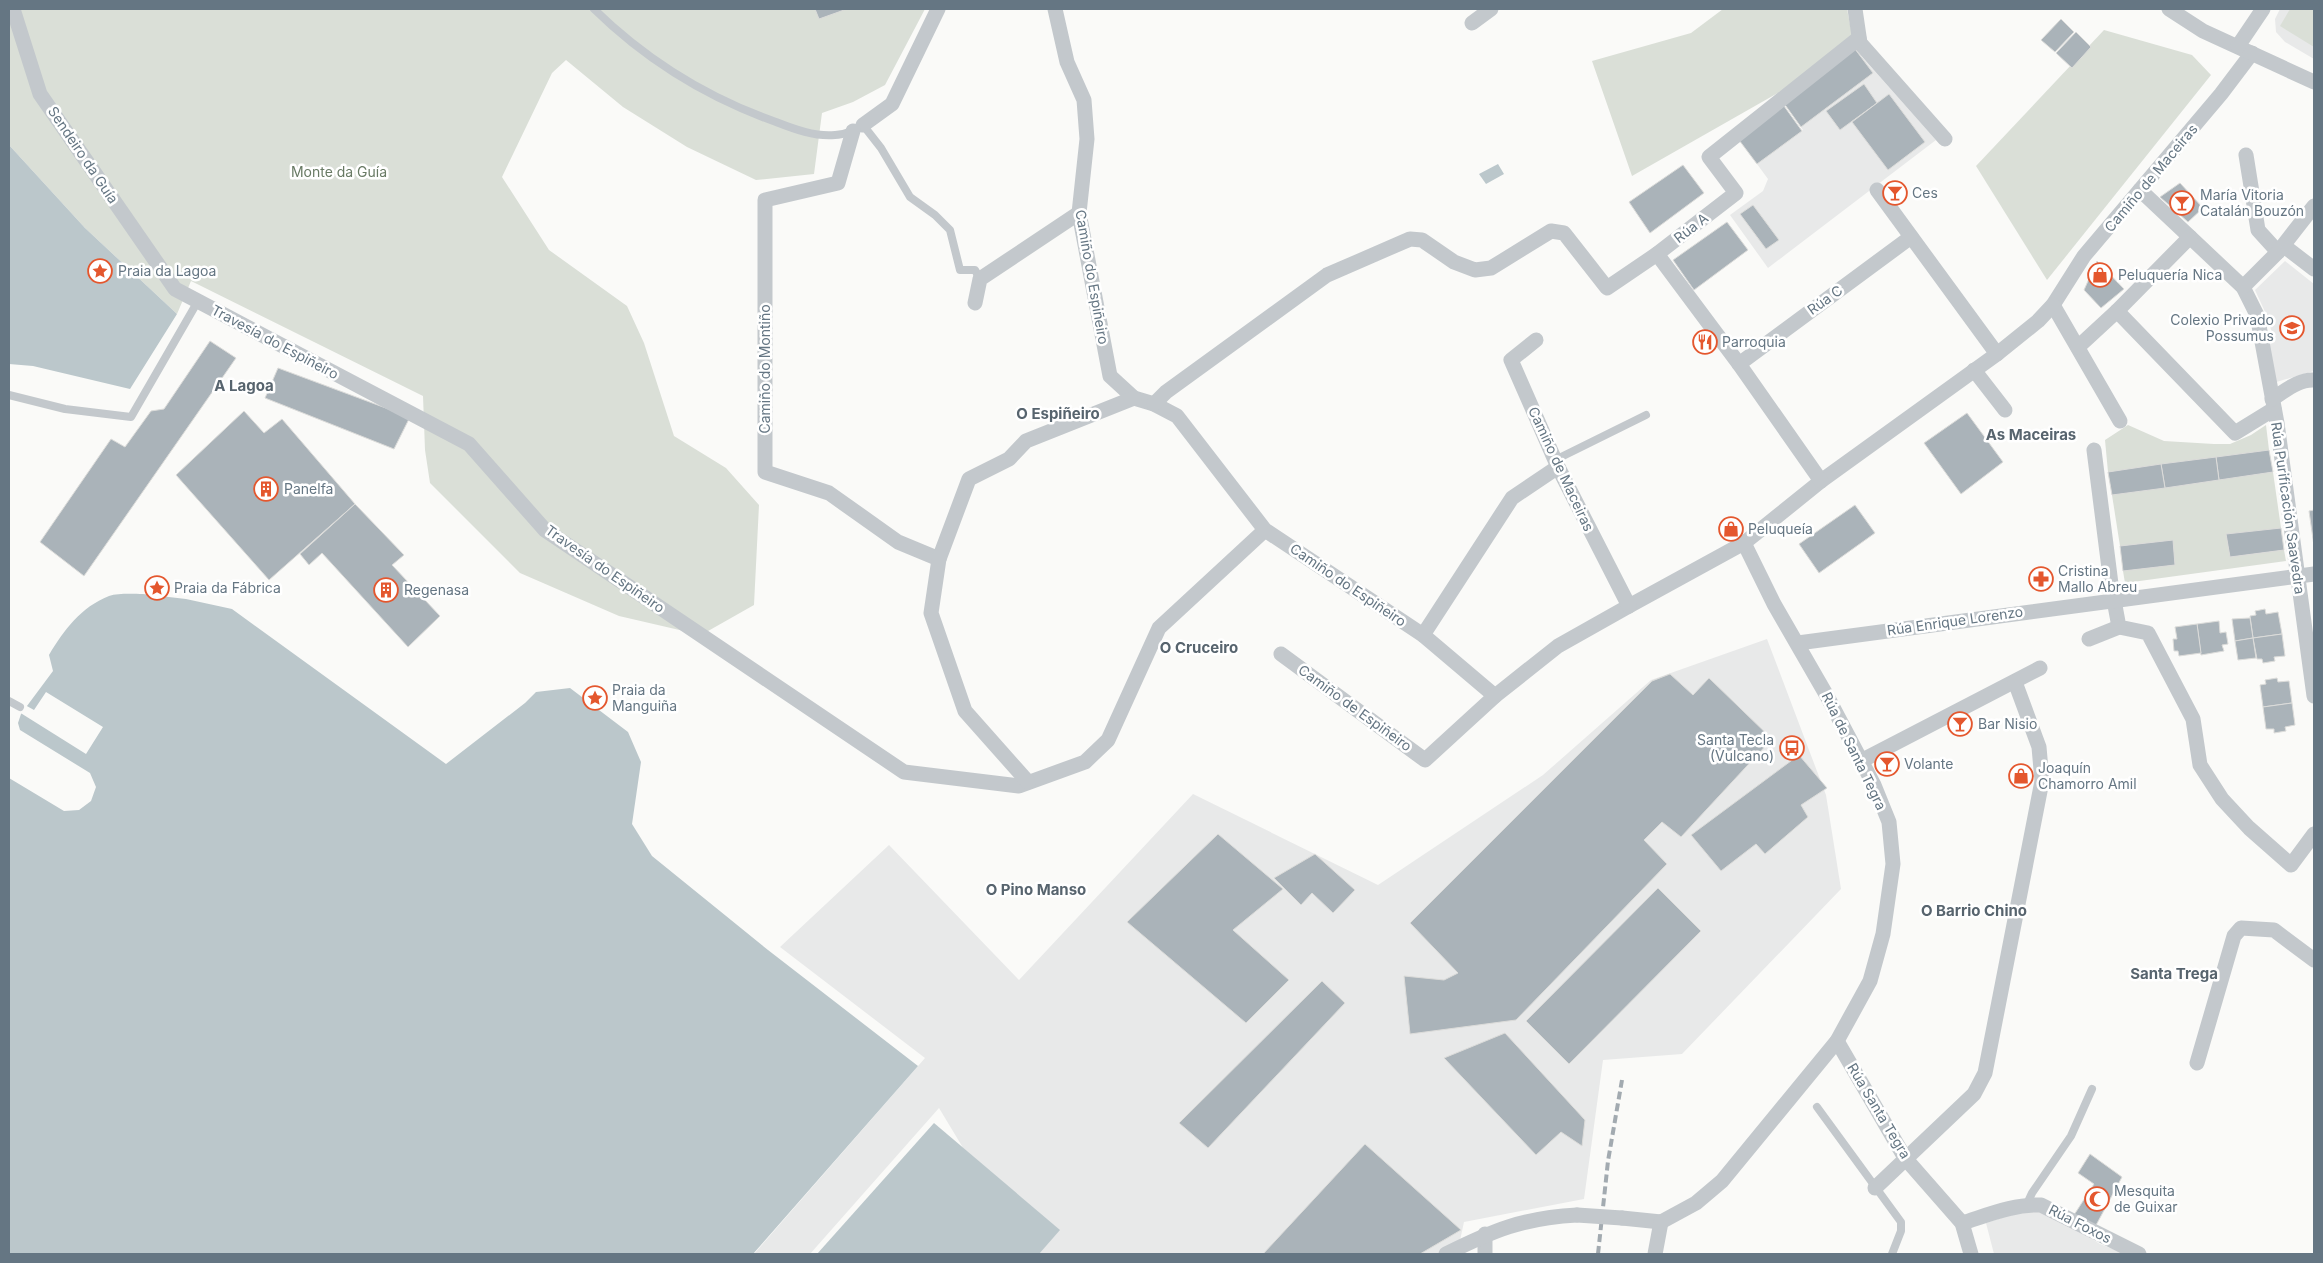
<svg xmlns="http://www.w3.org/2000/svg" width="2323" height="1263" viewBox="0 0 2323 1263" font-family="Inter,sans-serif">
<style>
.built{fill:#e8e9e9}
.green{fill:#dadfd7}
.water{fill:#bbc7cb}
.pier{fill:#fafaf8}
.building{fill:#aab3b9;stroke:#dcdcda}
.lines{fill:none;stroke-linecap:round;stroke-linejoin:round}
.lane{stroke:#c3c8cc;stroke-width:8}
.street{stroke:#c3c8cc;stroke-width:15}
.rail{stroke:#a2aab0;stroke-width:4;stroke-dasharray:8 4;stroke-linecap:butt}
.street-bridge{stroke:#c3c8cc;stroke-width:15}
.labels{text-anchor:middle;stroke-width:5;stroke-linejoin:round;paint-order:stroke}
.street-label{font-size:14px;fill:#657683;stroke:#fff}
.park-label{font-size:14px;fill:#687a64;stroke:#fff}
.poi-label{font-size:14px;fill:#657683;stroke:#fff;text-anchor:start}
.neighbourhood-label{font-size:15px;font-weight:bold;fill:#57646e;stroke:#fff}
</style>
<rect width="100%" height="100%" fill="#fafaf8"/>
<g class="built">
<polygon points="2280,9 2314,9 2314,59 2285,42 2276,32 2275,19"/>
<polygon points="1855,49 1936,140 1768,268 1730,215 1763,191 1768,179 1757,164 1803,130 1783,102"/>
<polygon points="2285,261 2314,284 2314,371 2273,383 2268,344 2275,342 2266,314 2255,290"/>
<polygon points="1767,639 1826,795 1841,889 1682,1054 1603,1060 1584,1199 1464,1222 1457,1254 1027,1254 939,1108 810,1254 754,1254 925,1058 780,947 889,845 1019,980 1193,794 1378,885 1543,775 1651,680"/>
<polygon points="2039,1206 2100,1244 2125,1254 1994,1254 1986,1223"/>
</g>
<g class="green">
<polygon points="9,9 925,9 885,85 853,102 822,113 814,174 756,180 687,147 623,107 566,60 552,73 502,177 549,250 627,306 644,343 674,436 726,468 759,505 754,605 701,635 619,616 520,573 430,483 425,450 423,396 191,281 177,314 85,228 9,145"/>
<polygon points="1723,9 1847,9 1855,49 1632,176 1592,61 1691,33"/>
<polygon points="2290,9 2314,9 2314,47 2280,26"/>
<polygon points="2104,30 2192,55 2211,75 2047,280 1976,166"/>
<polygon points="2128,425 2164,441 2214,444 2230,444 2251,435 2266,425 2269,450 2108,472 2105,440"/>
<polygon points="2273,472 2281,528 2226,535 2230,557 2284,550 2286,561 2125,583 2123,571 2175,565 2173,540 2120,546 2112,495"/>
</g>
<g class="water">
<polygon points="9,145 85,228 177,314 130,389 33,366 9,364"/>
<polygon points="1498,164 1504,174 1486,184 1479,174"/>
<path d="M 143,594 L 186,599 L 232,609 L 446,764 L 525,703 L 536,692 L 570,688 L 628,732 L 641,762 L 632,824 L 652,856 L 768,950 L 918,1066 L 753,1254 L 9,1254 L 9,778 L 64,811 L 79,810 L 91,801 L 96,787 L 90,773 L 20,730 L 18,723 L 21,714 L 53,671 L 49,655 C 64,630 81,607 109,596 C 118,593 133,594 143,594 Z"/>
<polygon points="934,1123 1060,1230 1039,1254 817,1254"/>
</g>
<polygon class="pier" points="46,692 103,727 86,754 19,712 25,705 34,710"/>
<g class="building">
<polygon points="815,9 847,9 819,19"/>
<polygon points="2061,19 2074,32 2055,52 2041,40"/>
<polygon points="2076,32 2091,47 2072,68 2056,53"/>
<polygon points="1855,49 1873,73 1801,127 1783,102"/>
<polygon points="1864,84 1877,103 1840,130 1826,111"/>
<polygon points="1889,94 1925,142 1888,170 1852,122"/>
<polygon points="1784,106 1802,131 1757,164 1739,140"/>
<polygon points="1683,165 1704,193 1650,233 1629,202"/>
<polygon points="2180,183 2203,208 2188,222 2160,197"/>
<polygon points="1753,205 1779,240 1766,249 1740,214"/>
<polygon points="1727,222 1748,250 1694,290 1673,260"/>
<polygon points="2097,261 2124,289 2101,308 2084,290"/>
<polygon points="210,341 236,358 84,576 40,542 111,439 125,447 151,411 164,409"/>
<polygon points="278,368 410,417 394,449 265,398"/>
<polygon points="244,411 264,433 282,419 355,504 269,580 176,475"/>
<polygon points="1967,413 2003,462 1961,494 1924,443"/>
<polygon points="2269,450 2273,472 2219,480 2216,457"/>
<polygon points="2216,457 2219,480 2165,488 2161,464"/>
<polygon points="2161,464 2165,488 2112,495 2108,472"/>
<polygon points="355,504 404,555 392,565 440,616 408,647 322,553 309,565 300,554"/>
<polygon points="1855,505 1875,533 1819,573 1799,544"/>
<polygon points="2314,510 2314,546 2309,511"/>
<polygon points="2281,528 2284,550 2230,557 2226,534"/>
<polygon points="2173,540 2175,565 2123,571 2120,546"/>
<polygon points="2265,609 2266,614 2278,612 2282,634 2253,638 2250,616 2256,615 2255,611"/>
<polygon points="2250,618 2253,638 2235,641 2232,619"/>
<polygon points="2219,621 2220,633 2226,632 2228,644 2222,645 2224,651 2201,655 2197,624"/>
<polygon points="2197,624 2201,653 2179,656 2178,651 2174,651 2173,639 2177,639 2175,627"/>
<polygon points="2282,634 2285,656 2274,657 2275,661 2263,663 2262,659 2257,659 2253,638"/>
<polygon points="2253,638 2256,658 2238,660 2235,641"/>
<polygon points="1670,674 1693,695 1709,678 1772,739 1681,837 1662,822 1644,840 1667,864 1516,1020 1410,1034 1404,976 1444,980 1458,973 1410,923 1652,681"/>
<polygon points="2277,678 2278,682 2289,681 2292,703 2263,707 2260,685 2266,684 2265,680"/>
<polygon points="2292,703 2295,725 2285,727 2286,731 2274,733 2274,729 2266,729 2263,707"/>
<polygon points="1894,754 1898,761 1878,773 1877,766"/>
<polygon points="1799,755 1827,788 1801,805 1808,817 1765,854 1756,844 1721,871 1691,835"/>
<polygon points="1218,834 1283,889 1233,930 1289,980 1246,1023 1127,922"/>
<polygon points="1315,854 1355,890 1333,913 1312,893 1301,905 1274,878"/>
<polygon points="1658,888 1701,931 1569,1064 1526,1021"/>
<polygon points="1322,981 1345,1003 1208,1148 1179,1123"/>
<polygon points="1505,1033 1585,1120 1582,1146 1561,1132 1536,1155 1444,1058"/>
<polygon points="1365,1144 1461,1230 1420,1254 1263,1254"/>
<polygon points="2090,1154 2122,1177 2095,1227 2074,1215 2094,1184 2078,1173"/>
</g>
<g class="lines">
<g class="lane">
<path d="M 594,9 C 645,59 708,98 776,122 C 794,129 815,137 835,135 C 845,135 854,130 863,125 L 881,148 L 910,197 L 935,215 L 950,230 L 960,270 L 975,270 L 980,279"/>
<polyline points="9,395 65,409 131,417 198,301"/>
<polyline points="1555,460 1646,415"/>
<polyline points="9,701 20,707"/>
<polyline points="1817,1107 1901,1222 1901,1231 1892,1254"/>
<polyline points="2027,1204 2032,1193 2071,1136 2092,1089"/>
</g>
<g class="street">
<polyline points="13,9 40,94 175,289 469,444 545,530 904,772 1019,786 1085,762 1108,740 1159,628 1265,530"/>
<polyline points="1055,9 1067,62 1084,100 1087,139 1079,213 1110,376 1134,398 1154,404 1177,416 1265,530 1423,635 1495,696 1558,646 1629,606 1744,543 1821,481 1997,354 2038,321 2053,305 2084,256 2221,94 2252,53"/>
<polyline points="1855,9 1860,43 1945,139"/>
<polyline points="2169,9 2203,31 2314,82"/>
<polyline points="1472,23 1491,9"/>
<polyline points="2238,46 2263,9"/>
<polyline points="863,125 892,104 938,9"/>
<polyline points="853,131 838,183 765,200 765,472 829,493 898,542 939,559"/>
<polyline points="2246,155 2258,230 2278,252"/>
<polyline points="1877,190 1997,354"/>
<polyline points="2140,190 2243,287 2257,315 2277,423 2314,696"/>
<polyline points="2284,246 2314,269"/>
<polyline points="1657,254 1739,364 1821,481"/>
<polyline points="2243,287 2278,252 2314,206"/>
<polyline points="975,303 980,279 1079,213"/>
<polyline points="2053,305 2120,421"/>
<polyline points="2117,311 2235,433 2274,409"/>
<polyline points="1536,340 1511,360 1558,467 1629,606"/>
<polyline points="2078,347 2117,311 2190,237"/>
<polyline points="1739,364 1911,237"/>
<polyline points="1974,370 2005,410"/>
<path d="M 2272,399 C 2285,391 2299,379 2314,380"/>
<polyline points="1154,404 1166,392 1327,275 1410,239 1422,240 1454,262 1475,270 1491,268 1551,231 1564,233 1607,288 1657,254 1736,193 1709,157 1859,38"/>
<polyline points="2094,450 2111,584 2119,627 2148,633 2193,719 2200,765 2222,799 2249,828 2291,865 2314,834"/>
<polyline points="1423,635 1512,498 1558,467"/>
<polyline points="2089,639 2119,627"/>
<polyline points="1798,643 2314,574"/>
<polyline points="1281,654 1425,760 1495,696"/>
<polyline points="1861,761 2040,668"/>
<polyline points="1028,782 965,711 931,613 939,559 969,479 1009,459 1026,441 1134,398"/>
<polyline points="1837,1041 1905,1158 1962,1223 1971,1254"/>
<polyline points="2197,1063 2234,936 2241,928 2274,930 2314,960"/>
<polyline points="1875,1188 1974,1094 1985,1073 2042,781 2039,747 2015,682"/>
<polyline points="1622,1218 1661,1222"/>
<polyline points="1661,1222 1696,1203 1722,1181 1837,1041 1870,981 1883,934 1893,864 1889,822 1874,785 1827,696 1774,604 1744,543"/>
<path d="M 1962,1223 C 1988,1215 2014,1204 2041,1205 L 2139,1254"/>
<polyline points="1485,1234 1485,1254"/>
<path d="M 1446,1254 C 1494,1230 1523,1218 1577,1215"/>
<polyline points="1655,1254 1661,1222"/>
</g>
<polyline class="rail" points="1598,1254 1608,1161 1622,1080"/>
<polyline class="street-bridge" points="1577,1215 1622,1218"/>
</g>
<defs>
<g id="bar-ring" transform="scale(1.25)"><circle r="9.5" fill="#fff" stroke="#e4572e" stroke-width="1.5"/><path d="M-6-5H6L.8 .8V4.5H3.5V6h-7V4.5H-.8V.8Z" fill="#e4572e"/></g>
<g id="sight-ring" transform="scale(1.25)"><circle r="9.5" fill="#fff" stroke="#e4572e" stroke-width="1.5"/><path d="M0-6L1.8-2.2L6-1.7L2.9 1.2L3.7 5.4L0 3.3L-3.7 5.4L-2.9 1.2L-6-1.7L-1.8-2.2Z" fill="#e4572e"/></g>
<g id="shop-ring" transform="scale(1.25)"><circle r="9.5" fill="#fff" stroke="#e4572e" stroke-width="1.5"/><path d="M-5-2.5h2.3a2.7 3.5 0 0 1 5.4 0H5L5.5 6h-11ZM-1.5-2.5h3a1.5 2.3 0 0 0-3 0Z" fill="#e4572e"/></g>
<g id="school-ring" transform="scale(1.25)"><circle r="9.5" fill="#fff" stroke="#e4572e" stroke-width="1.5"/><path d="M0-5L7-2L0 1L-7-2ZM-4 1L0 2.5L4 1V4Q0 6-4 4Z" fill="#e4572e"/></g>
<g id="restaurant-ring" transform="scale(1.25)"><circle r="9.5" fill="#fff" stroke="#e4572e" stroke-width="1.5"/><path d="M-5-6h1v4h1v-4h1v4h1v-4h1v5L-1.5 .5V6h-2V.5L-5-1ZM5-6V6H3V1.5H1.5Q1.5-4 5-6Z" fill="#e4572e"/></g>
<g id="building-ring" transform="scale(1.25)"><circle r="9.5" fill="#fff" stroke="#e4572e" stroke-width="1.5"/><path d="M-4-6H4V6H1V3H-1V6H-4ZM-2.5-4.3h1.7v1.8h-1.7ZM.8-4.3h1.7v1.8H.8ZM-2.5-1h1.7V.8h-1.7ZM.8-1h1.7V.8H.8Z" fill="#e4572e"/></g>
<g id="pharmacy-ring" transform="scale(1.25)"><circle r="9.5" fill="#fff" stroke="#e4572e" stroke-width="1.5"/><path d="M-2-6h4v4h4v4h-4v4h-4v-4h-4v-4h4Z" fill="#e4572e"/></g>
<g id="bus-ring" transform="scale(1.25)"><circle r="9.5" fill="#fff" stroke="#e4572e" stroke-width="1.5"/><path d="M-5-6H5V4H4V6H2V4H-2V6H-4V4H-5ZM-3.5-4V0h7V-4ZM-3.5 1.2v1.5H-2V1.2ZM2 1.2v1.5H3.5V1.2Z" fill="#e4572e"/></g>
<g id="mosque-ring" transform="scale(1.25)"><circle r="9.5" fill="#fff" stroke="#e4572e" stroke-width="1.5"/><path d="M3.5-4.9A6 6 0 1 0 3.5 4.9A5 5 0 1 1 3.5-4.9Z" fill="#e4572e"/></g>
</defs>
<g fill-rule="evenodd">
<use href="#bar-ring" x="1895" y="193"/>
<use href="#bar-ring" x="2182" y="203"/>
<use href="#sight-ring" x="100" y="271"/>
<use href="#shop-ring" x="2100" y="275"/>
<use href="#school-ring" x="2292" y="328"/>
<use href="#restaurant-ring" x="1705" y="342"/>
<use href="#building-ring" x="266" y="489"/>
<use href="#shop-ring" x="1731" y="529"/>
<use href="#pharmacy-ring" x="2041" y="579"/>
<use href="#sight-ring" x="157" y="588"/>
<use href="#building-ring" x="386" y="590"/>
<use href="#sight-ring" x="595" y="698"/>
<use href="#bar-ring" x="1960" y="724"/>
<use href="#bus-ring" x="1792" y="748"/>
<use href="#bar-ring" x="1887" y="764"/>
<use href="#shop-ring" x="2021" y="776"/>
<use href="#mosque-ring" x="2097" y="1199"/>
</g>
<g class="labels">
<g class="street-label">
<text transform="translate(83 155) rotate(56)" y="5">Sendeiro da Guía</text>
<text transform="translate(2151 178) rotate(-50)" y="5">Camiño de Maceiras</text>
<text transform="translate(1691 228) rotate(-38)" y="5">Rúa A</text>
<text transform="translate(1092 277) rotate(80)" y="5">Camiño do Espiñeiro</text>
<text transform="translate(1825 300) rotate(-36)" y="5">Rúa C</text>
<text transform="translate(275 342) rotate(28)" y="5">Travesía do Espiñeiro</text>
<text transform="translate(765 369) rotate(-90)" y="5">Camiño do Montiño</text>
<text transform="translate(1561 469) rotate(65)" y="5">Camiño de Maceiras</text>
<text transform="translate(2288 508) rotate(82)" y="5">Rúa Purificación Saavedra</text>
<text transform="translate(605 569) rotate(35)" y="5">Travesía do Espiñeiro</text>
<text transform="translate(1348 585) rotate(34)" y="5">Camiño do Espiñeiro</text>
<text transform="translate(1955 621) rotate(-8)" y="5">Rúa Enrique Lorenzo</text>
<text transform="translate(1355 708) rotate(36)" y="5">Camiño de Espiñeiro</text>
<text transform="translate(1854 751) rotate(64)" y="5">Rúa de Santa Tegra</text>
<text transform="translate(1879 1111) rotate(59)" y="5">Rúa Santa Tegra</text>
<text transform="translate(2080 1224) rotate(27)" y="5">Rúa Foxos</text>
</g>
<g class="park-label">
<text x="339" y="177">Monte da Guía</text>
</g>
<g class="poi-label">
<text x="1912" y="198">Ces</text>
<text x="2200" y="200">María Vitoria<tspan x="2200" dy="16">Catalán Bouzón</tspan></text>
<text x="118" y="276">Praia da Lagoa</text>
<text x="2118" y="280">Peluquería Nica</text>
<text x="2274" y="325" text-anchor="end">Colexio Privado<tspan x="2274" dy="16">Possumus</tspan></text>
<text x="1722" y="347">Parroquia</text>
<text x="284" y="494">Panelfa</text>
<text x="1748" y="534">Peluqueía</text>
<text x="2058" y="576">Cristina<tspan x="2058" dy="16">Mallo Abreu</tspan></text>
<text x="174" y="593">Praia da Fábrica</text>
<text x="404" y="595">Regenasa</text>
<text x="612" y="695">Praia da<tspan x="612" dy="16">Manguiña</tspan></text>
<text x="1978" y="729">Bar Nisio</text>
<text x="1774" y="745" text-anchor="end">Santa Tecla<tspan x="1774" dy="16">(Vulcano)</tspan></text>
<text x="1904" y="769">Volante</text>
<text x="2038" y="773">Joaquín<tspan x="2038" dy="16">Chamorro Amil</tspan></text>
<text x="2114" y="1196">Mesquita<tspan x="2114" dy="16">de Guixar</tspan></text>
</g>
<g class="neighbourhood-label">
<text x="244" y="391">A Lagoa</text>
<text x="1058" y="419">O Espiñeiro</text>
<text x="2031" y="440">As Maceiras</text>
<text x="1199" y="653">O Cruceiro</text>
<text x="1036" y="895">O Pino Manso</text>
<text x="1974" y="916">O Barrio Chino</text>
<text x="2174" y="979">Santa Trega</text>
</g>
</g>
<rect width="2323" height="1263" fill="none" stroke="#657683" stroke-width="20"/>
</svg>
